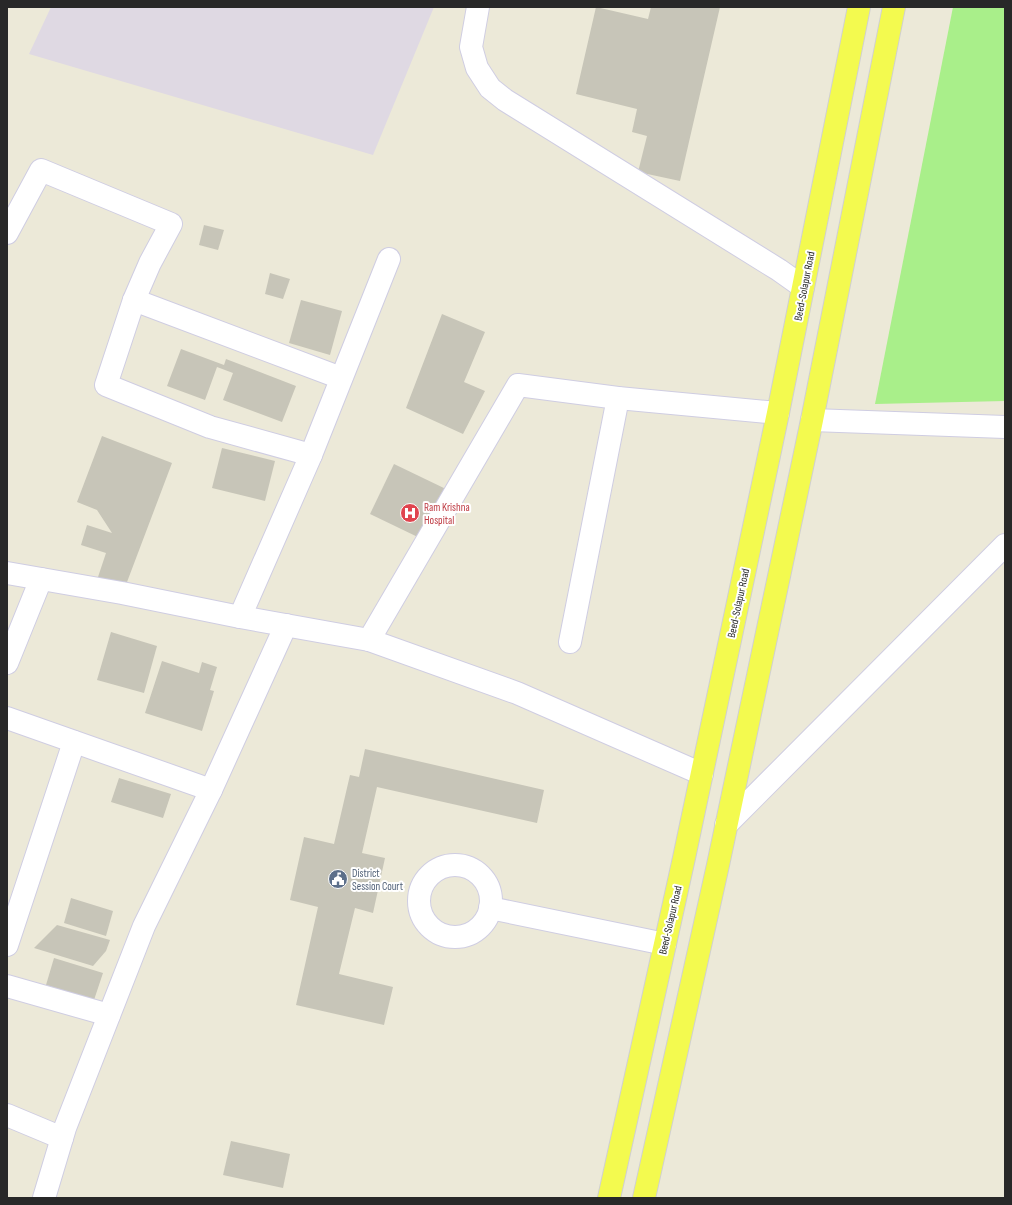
<svg xmlns="http://www.w3.org/2000/svg" width="1012" height="1205" viewBox="0 0 1012 1205" font-family="'Sofia Sans Condensed',sans-serif">
<style>
.industrial{fill:#dfd9e3}
.pitch{fill:#a9ef8a}
.building{fill:#c7c5b8}
.lines{fill:none;stroke-linecap:round;stroke-linejoin:round}
.minor-casing{stroke:#cfcde2;stroke-width:24}
.major-casing{stroke:#d0d0d0;stroke-width:24}
.minor{stroke:#fff;stroke-width:22}
.major{stroke:#f3fa4f;stroke-width:22}
.labels{text-anchor:middle;stroke-width:4;stroke-linejoin:round;paint-order:stroke}
.street-label{font-size:11px;fill:#282828;stroke:#fff}
.health-label{font-size:11px;fill:#be3a42;stroke:#fff;text-anchor:start}
.service-label{font-size:11px;fill:#4e5e75;stroke:#fff;text-anchor:start}
</style>
<rect width="100%" height="100%" fill="#ece9d8"/>
<polygon class="industrial" points="51,7 434,7 373,155 29,54"/>
<polygon class="pitch" points="953,7 1005,7 1005,401 875,404"/>
<g class="building">
<polygon points="596,7 648,19 651,7 720,7 680,181 638,172 647,136 632,132 637,109 576,94"/>
<polygon points="204,225 224,230 218,250 199,245"/>
<polygon points="270,273 290,279 283,299 265,294"/>
<polygon points="301,300 342,311 330,355 289,343"/>
<polygon points="442,314 485,332 464,382 485,391 463,434 406,408"/>
<polygon points="181,349 224,365 226,359 296,386 282,422 223,400 233,373 217,367 205,400 167,386"/>
<polygon points="102,436 172,463 124,590 97,580 106,553 81,545 87,525 112,533 97,510 77,502"/>
<polygon points="222,448 275,461 265,501 212,488"/>
<polygon points="394,464 448,490 424,540 370,514"/>
<polygon points="111,632 157,646 144,693 97,680"/>
<polygon points="162,661 199,673 202,662 217,667 210,690 214,691 202,731 145,713"/>
<polygon points="365,749 544,790 537,823 377,787 362,853 385,858 373,913 355,908 339,974 393,987 384,1025 296,1005 318,907 290,900 304,837 334,844 350,775 359,777"/>
<polygon points="119,778 171,794 163,818 111,802"/>
<polygon points="71,898 113,911 106,936 64,923"/>
<polygon points="57,925 110,940 106,951 93,966 34,948"/>
<polygon points="54,958 103,973 94,1000 46,985"/>
<polygon points="231,1141 290,1154 283,1188 223,1175"/>
</g>
<g class="lines">
<g class="minor-casing">
<g id="minor">
<polyline points="478,7 471,47 477,68 490,88 505,100 779,270 803,287"/>
<polyline points="7,233 41,170 171,224 150,263 134,300 106,385 210,427 311,455"/>
<polyline points="134,300 341,378"/>
<polyline points="812,420 1005,427"/>
<polyline points="7,573 122,593 240,617 369,640 517,693 702,774"/>
<polyline points="240,617 311,455 389,259"/>
<polyline points="369,640 518,385 618,398 778,413"/>
<polyline points="570,642 618,398"/>
<polyline points="7,663 41,579"/>
<polyline points="7,718 211,790"/>
<polyline points="726,825 1005,545"/>
<circle cx="455" cy="901" r="36"/>
<polyline points="490,908 665,944"/>
<polyline points="7,945 74,742"/>
<polyline points="7,986 109,1015"/>
<polyline points="7,1115 62,1138"/>
<polyline points="44,1198 65,1128 144,926 211,790 286,625"/>
</g>
</g>
<g class="major-casing">
<g id="major">
<polyline points="609,1198 684,858 778,413 859,7"/>
<polyline points="644,1198 718,865 812,420 894,7"/>
</g>
</g>
<use href="#minor" class="minor"/>
<use href="#major" class="major"/>
</g>
<defs>
<g id="hospital-disc" transform="scale(1)"><circle r="9.5" fill="#e0444e" stroke="#fff"/><path d="M-5-5h3v3.5h4V-5h3V5h-3V1.5h-4V5h-3Z" fill="#fff"/></g>
<g id="civic-disc" transform="scale(1)"><circle r="9.5" fill="#5c6f8a" stroke="#fff"/><path d="M-.6-6.5H3V-4.5H.6V-3L4-1V1h2V6H-6V1h2V-1L-.6-3ZM-1.2 2.5V6h2.4V2.5Z" fill="#fff"/></g>
</defs>
<g fill-rule="evenodd">
<use href="#hospital-disc" x="410" y="513"/>
<use href="#civic-disc" x="338" y="879"/>
</g>
<g class="labels">
<g class="street-label">
<text transform="translate(804 286) rotate(-79)" y="4">Beed-Solapur Road</text>
<text transform="translate(738 603) rotate(-78)" y="4">Beed-Solapur Road</text>
<text transform="translate(670 920) rotate(-77)" y="4">Beed-Solapur Road</text>
</g>
<g class="health-label">
<text x="424" y="511">Ram Krishna<tspan x="424" dy="13">Hospital</tspan></text>
</g>
<g class="service-label">
<text x="352" y="877">District<tspan x="352" dy="13">Session Court</tspan></text>
</g>
</g>
<rect width="1012" height="1205" fill="none" stroke="#282828" stroke-width="16"/>
</svg>
